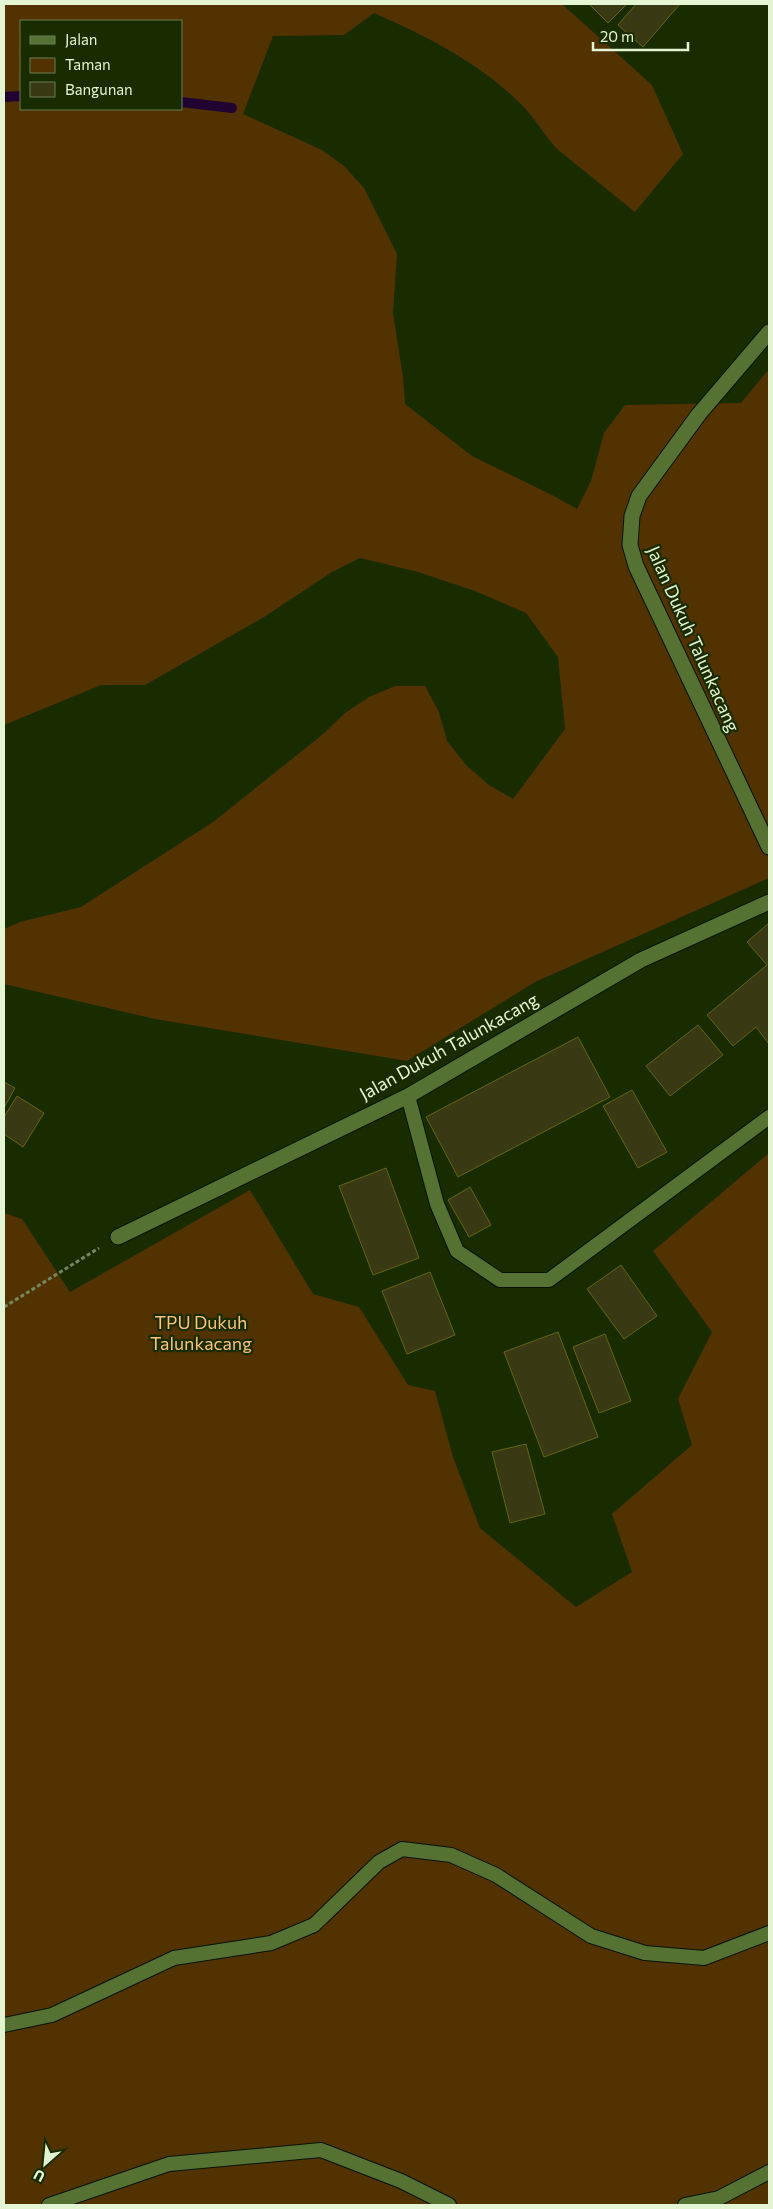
<svg xmlns="http://www.w3.org/2000/svg" width="773" height="2209" viewBox="0 0 773 2209" font-family="Commissioner,sans-serif">
<style>
.green{fill:#523200;fill-rule:evenodd}
.lines{fill:none;stroke-linecap:round;stroke-linejoin:round}
.stream{stroke:#210332;stroke-width:10}
.building{fill:#393a13;stroke:#636416}
.lane-casing{stroke:#061300;stroke-width:16}
.street-casing{stroke:#061300;stroke-width:17}
.path{stroke:#748760;stroke-width:3;stroke-dasharray:4 2.5;stroke-linecap:butt}
.lane{stroke:#557233;stroke-width:14}
.street{stroke:#557233;stroke-width:15}
.labels{text-anchor:middle;stroke-width:4.5;stroke-linejoin:round;paint-order:stroke}
.street-label{font-size:18px;fill:#e4f5d4;stroke:#192c00}
.park-label{font-size:18px;fill:#fdc27e;stroke:#192c00}
</style>
<rect width="100%" height="100%" fill="#192c00"/>
<g class="green">
<path d="M 4,4 L 562,4 L 652,85 L 683,154 L 635,212 L 557,149 C 544,135 535,118 521,104 C 478,62 428,37 374,13 L 344,35 L 273,36 L 243,114 L 322,150 L 344,166 L 364,188 L 397,254 L 393,313 L 403,377 L 405,404 L 472,456 L 554,496 L 577,509 L 591,481 L 604,433 L 625,405 L 741,403 L 769,369 L 769,878 L 535,982 L 407,1061 L 155,1019 L 4,984 L 4,929 L 20,922 L 81,907 L 213,822 L 322,735 L 345,713 L 369,697 L 395,686 L 425,686 L 439,712 L 447,741 L 466,765 L 489,785 L 513,799 L 565,729 L 558,657 L 526,613 L 475,591 L 418,572 L 360,558 L 332,572 L 264,617 L 145,685 L 101,685 L 4,725 ZM 21,21 L 181,21 L 181,109 L 21,109 Z"/>
<polygon points="769,1153 769,2205 4,2205 4,1213 22,1219 70,1292 250,1190 313,1294 359,1307 408,1385 435,1391 453,1457 480,1528 576,1607 632,1572 612,1514 692,1445 678,1399 712,1332 653,1251"/>
</g>
<g class="lines">
<g class="stream">
<polyline points="4,97 21,96"/>
<polyline points="181,102 232,108"/>
</g>
</g>
<g class="building">
<polygon points="589,4 627,4 608,23"/>
<polygon points="636,4 680,4 643,47 618,25"/>
<polygon points="769,923 769,1044 756,1027 733,1046 707,1015 767,965 747,942"/>
<polygon points="698,1025 723,1055 670,1096 646,1066"/>
<polygon points="578,1037 610,1097 458,1177 426,1117"/>
<polygon points="4,1082 15,1088 4,1108"/>
<polygon points="632,1090 667,1152 638,1168 603,1106"/>
<polygon points="17,1096 44,1113 23,1147 4,1134 4,1117"/>
<polygon points="386,1168 419,1258 373,1275 339,1186"/>
<polygon points="470,1187 491,1225 469,1237 448,1200"/>
<polygon points="621,1265 657,1316 624,1339 587,1289"/>
<polygon points="430,1272 455,1335 407,1354 382,1291"/>
<polygon points="558,1332 598,1437 544,1457 504,1352"/>
<polygon points="605,1334 631,1401 599,1413 573,1347"/>
<polygon points="526,1444 545,1514 510,1523 492,1452"/>
</g>
<g class="lines">
<g class="lane-casing">
<g id="lane">
<polyline points="408,1096 437,1204 457,1251 500,1280 549,1280 769,1117"/>
<polyline points="4,2025 52,2015 174,1958 271,1943 314,1925 379,1862 402,1849 451,1855 496,1875 591,1936 645,1953 704,1958 769,1933"/>
<polyline points="49,2205 169,2164 321,2150 401,2181 449,2205"/>
<polyline points="685,2205 719,2198 769,2172"/>
</g>
</g>
<g class="street-casing">
<g id="street">
<polyline points="769,332 699,414 639,496 632,516 630,545 636,566 769,847"/>
<polyline points="118,1237 408,1096 641,960 769,902"/>
</g>
</g>
<polyline class="path" points="4,1307 99,1248"/>
<use href="#lane" class="lane"/>
<use href="#street" class="street"/>
</g>
<g class="labels">
<g class="street-label">
<text transform="translate(693 639) rotate(66)" y="6">Jalan Dukuh Talunkacang</text>
<text transform="translate(449 1047) rotate(-29)" y="6">Jalan Dukuh Talunkacang</text>
</g>
<g class="park-label">
<text x="201" y="1329">TPU Dukuh<tspan x="201" dy="21">Talunkacang</tspan></text>
</g>
</g>
<rect width="773" height="2209" fill="none" stroke="#e4f5d4" stroke-width="10"/>
<rect x="20" y="20" width="162" height="90" fill="#192c00" stroke="#6a7c55"/>
<rect x="30" y="36" width="25" height="8" fill="#557233" stroke="#6a7c55"/>
<text x="65" y="45" font-size="15" fill="#e4f5d4">Jalan</text>
<rect x="30" y="58" width="25" height="15" fill="#523200" stroke="#6a7c55"/>
<text x="65" y="70" font-size="15" fill="#e4f5d4">Taman</text>
<rect x="30" y="82" width="25" height="15" fill="#393a13" stroke="#6a7c55"/>
<text x="65" y="95" font-size="15" fill="#e4f5d4">Bangunan</text>
<g transform="translate(45 2164) rotate(207)" stroke="#192c00" stroke-width="4" paint-order="stroke">
<path d="M0-4L9 19L0 12L-9 19Z" fill="#e4f5d4"/>
<text y="-8" font-size="14" font-weight="bold" text-anchor="middle" fill="#e4f5d4">U</text>
</g>
<path d="M593 42v8h95v-8" fill="none" stroke="#e4f5d4" stroke-width="2.5"/>
<text x="600" y="42" font-size="15" fill="#e4f5d4" stroke="#192c00" stroke-width="4" paint-order="stroke">20 m</text>
</svg>
